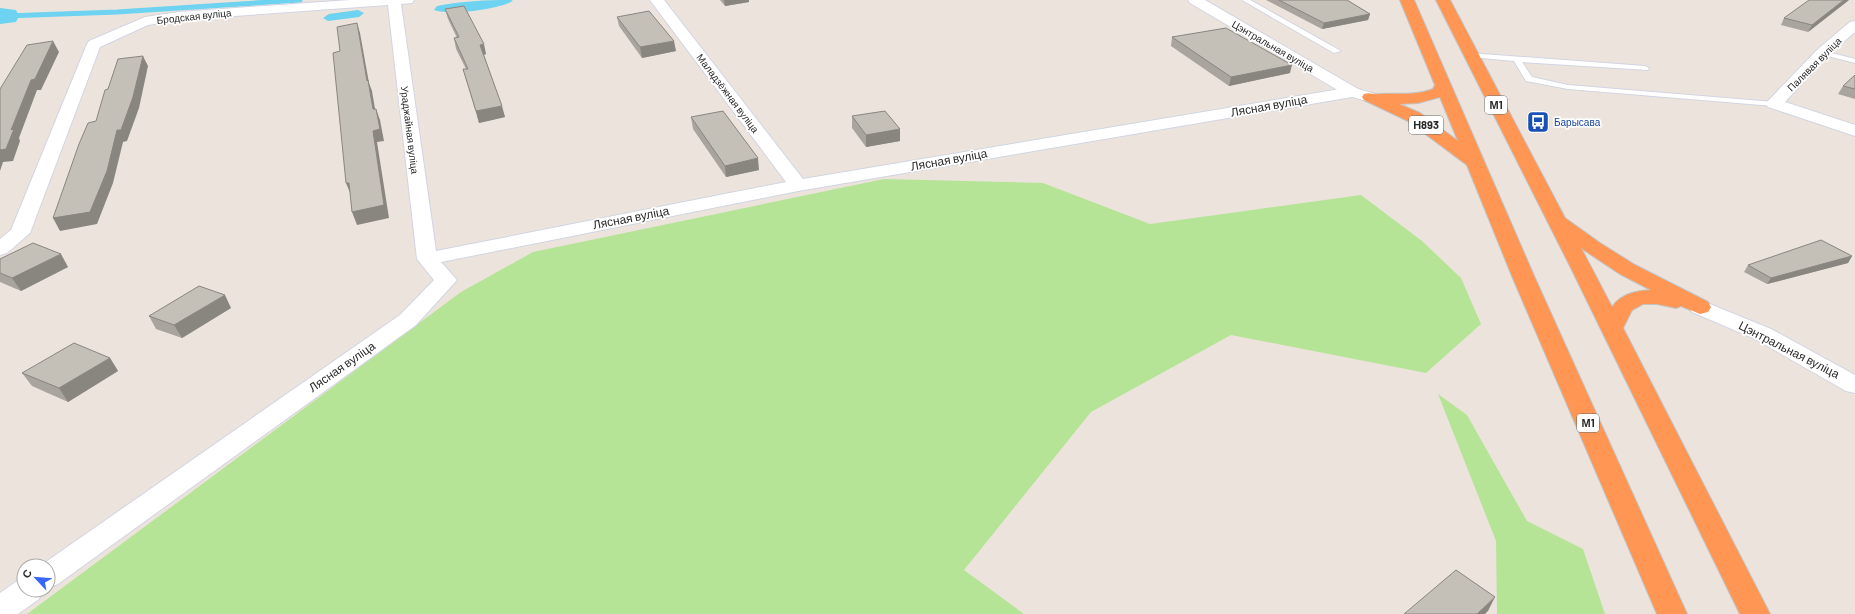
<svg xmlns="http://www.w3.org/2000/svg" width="1855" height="614" viewBox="0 0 1855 614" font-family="Barlow,sans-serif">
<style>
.green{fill:#b5e497}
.water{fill:#6dd3f0}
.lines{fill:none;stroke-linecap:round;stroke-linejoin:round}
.stream{stroke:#6dd3f0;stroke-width:5}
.river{fill:#6dd3f0;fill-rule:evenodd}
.lane-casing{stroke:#d1d5e3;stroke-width:2}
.street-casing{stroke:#d1d5e3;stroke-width:2}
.secondary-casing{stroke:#d1d5e3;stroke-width:2}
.highway-casing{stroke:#c3c3c3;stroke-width:2}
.lane{fill:#fff;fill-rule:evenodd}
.street{fill:#fff;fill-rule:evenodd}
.secondary{fill:#fff;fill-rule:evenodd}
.highway{fill:#ff9654;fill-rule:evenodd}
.wall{fill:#a9a49d}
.shaded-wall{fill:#898680}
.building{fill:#c4bfb7;stroke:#898680}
.labels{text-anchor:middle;stroke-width:3.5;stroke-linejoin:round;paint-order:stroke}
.far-street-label{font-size:10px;fill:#2a2a2a;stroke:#fff}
.far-transit-label{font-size:10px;fill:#164399;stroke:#fff;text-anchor:start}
.shield{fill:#fff;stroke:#6a6a6a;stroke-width:1}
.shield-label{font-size:11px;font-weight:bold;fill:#2a2a2a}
.street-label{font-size:12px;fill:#2a2a2a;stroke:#fff}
</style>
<rect width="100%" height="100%" fill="#ece4dc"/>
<g class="green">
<polygon points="884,179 1043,183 1150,224 1361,195 1422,241 1461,278 1481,324 1426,373 1231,335 1091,412 964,570 1024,614 27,614 461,292 533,252"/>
<polygon points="1438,394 1467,415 1527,521 1583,549 1605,614 1497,614 1496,541"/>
</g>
<g class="water">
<path d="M 511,0 L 513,1 C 498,9 450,16 434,10 L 437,6 C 462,1 486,0 511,0 Z"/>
<polygon points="358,10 364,13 359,17 328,21 323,18 329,14"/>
</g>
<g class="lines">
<polyline class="stream" points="6,16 117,12 300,0"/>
<polygon class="river" points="0,8 16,10 19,16 16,22 0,24"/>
<g class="lane-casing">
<g id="lane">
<polygon points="1242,0 1250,0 1341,51 1334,53"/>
<polygon points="1820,50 1855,59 1855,63 1820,54"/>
<polygon points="1468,53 1645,66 1649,68 1648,70 1522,62 1532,77 1568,85 1774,102 1778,104 1774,106 1568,89 1526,81 1514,61 1471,57 1467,55"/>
</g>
</g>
<g class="street-casing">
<g id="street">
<polygon points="350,0 414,0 412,3 401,4 436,251 786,182 650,0 664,0 803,179 1352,87 1358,89 1360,92 1358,95 1352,97 798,191 441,262 457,280 416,325 58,584 48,588 48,566 40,566 400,315 434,280 417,259 388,5 179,20 148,25 100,47 30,233 7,253 0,255 0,239 11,230 87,44 89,41 145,17 179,12"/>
<polygon points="1855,21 1855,32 1828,55 1785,102 1855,125 1855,136 1768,107 1766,104 1768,101 1818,49 1850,22"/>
<polygon points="1700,300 1771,329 1855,375 1855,393 1846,391 1755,339 1692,312 1689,307 1692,302"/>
<polygon points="24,579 24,590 43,590 39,599 18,614 0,614 0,593 17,581"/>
</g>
</g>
<g class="secondary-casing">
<polygon id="secondary" points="1188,0 1205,0 1358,89 1376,94 1378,97 1376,100 1370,102 1346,95 1190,3"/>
</g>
<g class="highway-casing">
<g id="highway">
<path d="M 1400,0 L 1414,0 L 1534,276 L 1687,614 L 1657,614 L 1512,276 L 1467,165 L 1408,121 L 1364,100 L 1362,97 L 1364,94 C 1370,92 1374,95 1380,94 C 1398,93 1415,96 1433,89 L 1435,85 ZM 1440,97 L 1458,141 L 1420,113 L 1399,104 L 1418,103 Z"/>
<path d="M 1436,0 L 1450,0 L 1565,218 L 1600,243 L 1635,265 L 1708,302 L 1711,307 L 1708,312 L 1700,314 L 1681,306 L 1676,308 L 1657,304 L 1643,304 L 1632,310 L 1623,328 L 1770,614 L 1740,614 L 1572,270 ZM 1581,248 L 1620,274 L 1651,290 C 1635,291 1621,294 1612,307 Z"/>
</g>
</g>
<use href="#lane" class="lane"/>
<use href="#street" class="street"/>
<use href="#secondary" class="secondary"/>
<use href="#highway" class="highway"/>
</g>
<g class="wall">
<polygon points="720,0 749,0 749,2 725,6"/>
<polygon points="1266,0 1347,0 1370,14 1368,20 1322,29"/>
<polygon points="1849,0 1808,32 1781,25 1784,18"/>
<polygon points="445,9 486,54 484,55 505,117 479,123 463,69 466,69 456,49 454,38 457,38 448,19"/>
<polygon points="617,17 676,51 642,58 619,26"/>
<polygon points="1172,37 1290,73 1229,86 1171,46"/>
<polygon points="1855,75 1855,99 1838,94 1843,86"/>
<polygon points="852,116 900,129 900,141 866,147 852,128"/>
<polygon points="691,117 759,170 726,177 693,129"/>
<polygon points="1852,256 1848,263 1767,284 1744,272 1748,265"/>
<polygon points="0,259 68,267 21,291 0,282"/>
<polygon points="231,308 182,338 156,329 149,316"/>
<polygon points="110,358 118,371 68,402 32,386 22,373"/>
</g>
<g class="shaded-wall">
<polygon points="724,0 749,0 749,2 725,6"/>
<polygon points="1844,0 1849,0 1808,32 1812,25"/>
<polygon points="1370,14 1368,20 1322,29 1324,23"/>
<polygon points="357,23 360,33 369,83 372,91 377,121 373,109 367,81"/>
<polygon points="53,41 59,52 41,90 37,90 19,138 20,141 13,161 3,162 0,171 0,150 11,130 31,80"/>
<polygon points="674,41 676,51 642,58 640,47"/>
<polygon points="484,44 486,54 483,55 480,45"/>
<polygon points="143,56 148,66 139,108 127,141 123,142 113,183 97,224 60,231 53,218 117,130"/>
<polygon points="1292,65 1290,73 1229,86 1231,77"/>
<polygon points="502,106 505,117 479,123 476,111"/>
<polygon points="376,109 380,120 384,141 377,142 389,218 357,225 352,212 373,131"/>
<polygon points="900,129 900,141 866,147 866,135"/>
<polygon points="758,158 759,170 726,177 725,166"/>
<polygon points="346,183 349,183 351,195"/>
<polygon points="61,254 68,267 21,291 12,278"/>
<polygon points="1852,256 1848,263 1767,284 1771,278"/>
<polygon points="225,295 231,308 182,338 174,325"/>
<polygon points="110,358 118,371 68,402 59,388"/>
<polygon points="1495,597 1488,611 1485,614 1477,614"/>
</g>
<g class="building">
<polygon points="1279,0 1347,0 1370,14 1324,23"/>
<polygon points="1809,0 1844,0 1812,25 1784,18"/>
<polygon points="464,6 484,44 480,45 502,106 476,111 463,69 468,69 454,38 459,37 445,9"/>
<polygon points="649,11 674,41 640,47 617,17"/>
<polygon points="357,23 367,81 368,80 373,109 376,109 380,129 373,131 384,205 352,212 349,183 346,183 333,53 340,51 337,27"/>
<polygon points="1226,28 1292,65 1231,77 1172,37"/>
<polygon points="53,41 35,79 31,80 11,130 14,129 6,149 0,150 0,89 27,45"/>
<polygon points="143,56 133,97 121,130 117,130 107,171 90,212 53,218 79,144 88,123 96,121 105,90 108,89 118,59"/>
<polygon points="1855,75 1855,89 1843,86"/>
<polygon points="723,111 758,158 725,166 691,117"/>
<polygon points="885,111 900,129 866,135 852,116"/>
<polygon points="1821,240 1852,256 1771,278 1748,265"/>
<polygon points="33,243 61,254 12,278 0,273 0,259"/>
<polygon points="199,286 225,295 174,325 149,316"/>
<polygon points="74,343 110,358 59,388 22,373"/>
<polygon points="1456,570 1495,597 1477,614 1404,614"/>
</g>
<defs>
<g id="bus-square" transform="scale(1.15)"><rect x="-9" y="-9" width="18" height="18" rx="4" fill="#1a4fb4" stroke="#fff"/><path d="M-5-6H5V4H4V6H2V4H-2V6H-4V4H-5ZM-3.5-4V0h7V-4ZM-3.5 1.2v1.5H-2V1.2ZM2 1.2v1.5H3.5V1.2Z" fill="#fff"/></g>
</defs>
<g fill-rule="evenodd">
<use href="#bus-square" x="1538" y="122"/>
</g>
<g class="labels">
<g class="far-street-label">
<text transform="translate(194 16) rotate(-6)" y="4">Бродская вуліца</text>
<text transform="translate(1273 46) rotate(30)" y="4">Цэнтральная вуліца</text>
<text transform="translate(1814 64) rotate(-45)" y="4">Палявая вуліца</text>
<text transform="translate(728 93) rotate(53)" y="4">Маладзёжная вуліца</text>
<text transform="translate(410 130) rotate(83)" y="4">Ураджайная вуліца</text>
</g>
<g class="far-transit-label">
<text x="1554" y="126">Барысава</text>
</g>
<g class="shield">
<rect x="1485" y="96" width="22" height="18" rx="3"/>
<rect x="1409" y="116" width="34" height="18" rx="3"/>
<rect x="1577" y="414" width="22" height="18" rx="3"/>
</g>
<g class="shield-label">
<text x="1496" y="109">М1</text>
<text x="1426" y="129">Н893</text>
<text x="1588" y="427">М1</text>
</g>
<g class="street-label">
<text transform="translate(1269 106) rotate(-10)" y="4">Лясная вуліца</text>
<text transform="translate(949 160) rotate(-10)" y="4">Лясная вуліца</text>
<text transform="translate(631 218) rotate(-11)" y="4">Лясная вуліца</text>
<text transform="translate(1789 350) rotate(27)" y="4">Цэнтральная вуліца</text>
<text transform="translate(342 367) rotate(-35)" y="4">Лясная вуліца</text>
</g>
</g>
<g transform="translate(36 578) rotate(296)"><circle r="19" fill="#ffffff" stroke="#aaaaaa"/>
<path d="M0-3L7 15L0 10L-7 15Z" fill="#3866fd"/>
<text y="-6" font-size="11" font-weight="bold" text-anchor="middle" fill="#2a2a2a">С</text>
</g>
</svg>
